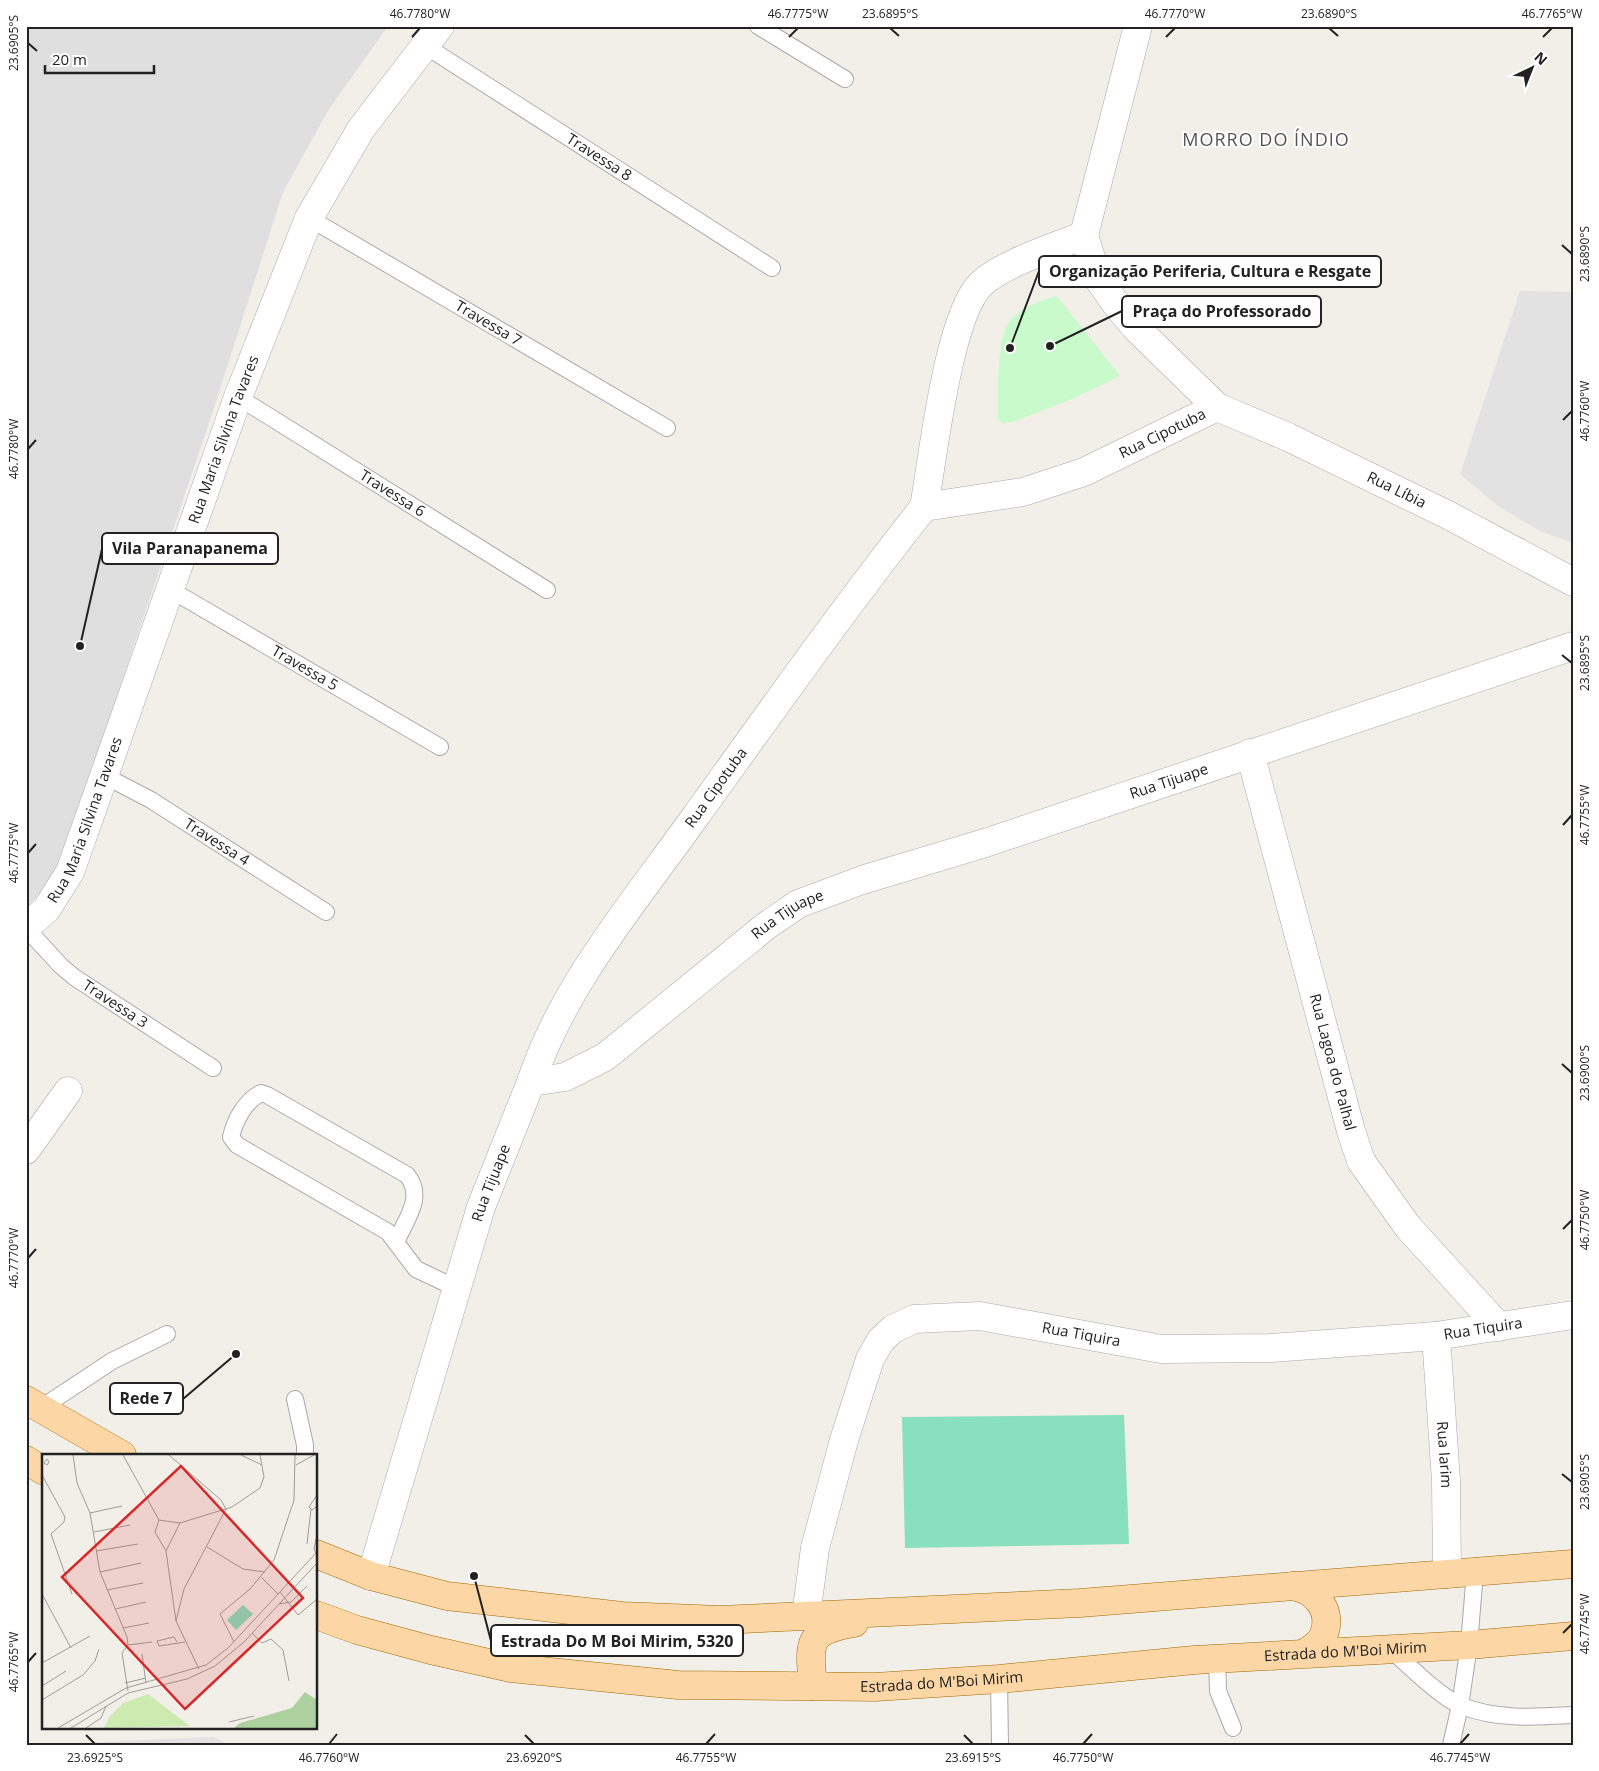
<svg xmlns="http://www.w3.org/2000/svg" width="1599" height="1771" viewBox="0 0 1599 1771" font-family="'Open Sans',sans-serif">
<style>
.residential{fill:#e0dfdf}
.park{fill:#c8facc}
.pitch{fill:#88e0be}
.parking{fill:#e2e2e2}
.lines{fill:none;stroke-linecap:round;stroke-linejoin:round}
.lane-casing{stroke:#a9a9a9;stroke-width:18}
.street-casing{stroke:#a9a9a9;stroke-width:29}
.primary-casing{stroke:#a06b00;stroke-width:29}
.lane{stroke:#fff;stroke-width:16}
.street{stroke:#fff;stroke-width:28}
.primary{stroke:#fcd6a4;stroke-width:28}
.ticks{fill:none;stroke:#222;stroke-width:2}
.labels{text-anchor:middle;stroke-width:4;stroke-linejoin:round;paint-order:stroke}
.street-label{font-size:15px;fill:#222;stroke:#fff}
.quarter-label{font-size:18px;letter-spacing:1px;fill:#555;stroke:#fff}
.inset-road{fill:none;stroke:#9f9d99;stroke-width:1}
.view{fill:#d62828;fill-opacity:0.15;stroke:#d62828;stroke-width:2.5}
.inset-edge{fill:none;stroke:#222;stroke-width:2.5}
.leader{fill:none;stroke:#222;stroke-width:2}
.callout-dot{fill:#222;stroke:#fff;stroke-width:2}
.callout{fill:#fff;stroke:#222;stroke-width:2}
.callout-label{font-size:16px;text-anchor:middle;font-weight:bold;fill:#222}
.neatline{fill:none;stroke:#222;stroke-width:2}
.ticks-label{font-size:12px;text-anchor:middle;fill:#222}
</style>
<rect width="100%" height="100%" fill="#f2efe9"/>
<polygon class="residential" points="26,26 388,26 329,109 283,192 212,414 56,877 26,908"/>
<path class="park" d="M 1057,296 L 1120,376 L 1077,397 L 1013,422 L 1003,423 L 998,420 C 998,398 996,337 1010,321 C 1021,307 1041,300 1057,296 Z"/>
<polygon class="pitch" points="1124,1415 1129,1544 905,1548 902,1417"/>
<g class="parking">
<polygon points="1520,291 1573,292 1573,543 1540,531 1498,506 1460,474"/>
<polygon points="213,1737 229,1745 29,1745"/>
</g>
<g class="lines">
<g class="lane-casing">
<g id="lane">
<polyline points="758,26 845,79"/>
<path id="s1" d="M 424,45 L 772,268"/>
<path id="s2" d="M 309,218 L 667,428"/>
<path id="s3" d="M 238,397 L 547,590"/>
<path id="s4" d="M 171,590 L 440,747"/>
<path id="s5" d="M 105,776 L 151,800 L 326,912"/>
<path id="s6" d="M 26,928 L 61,966 L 74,977 L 213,1068"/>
<path d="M 396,1242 C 406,1219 425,1197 407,1175 L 267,1095 L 261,1093 C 245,1101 235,1120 231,1137 L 237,1145 L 388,1232 L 416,1269 L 456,1288"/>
<polyline points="295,1399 305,1445 305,1455"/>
<polyline points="41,1408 112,1361 167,1334"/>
<path d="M 1389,1648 C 1406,1663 1442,1699 1462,1706 C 1497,1720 1536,1717 1573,1715"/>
<polyline points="1217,1659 1218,1691 1233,1728"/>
<polyline points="999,1679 1000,1745"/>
<polyline points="1451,1745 1460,1706 1469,1645 1475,1572"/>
</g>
</g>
<g class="street-casing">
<g id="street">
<path id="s7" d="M 1138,26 L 1084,235 L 1097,277 L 1116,304 L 1136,328 L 1217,407 L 1288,437 L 1448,515 L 1573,582"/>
<path d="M 924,507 C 933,458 948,316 981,284 C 1003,263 1056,247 1084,235"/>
<path id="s8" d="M 1250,753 L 1351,1131 L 1361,1161 L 1408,1227 L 1499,1327"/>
<path id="s9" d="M 26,927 L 46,910 L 70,872 L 238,397 L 309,218 L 361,129 L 440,26"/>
<path id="s10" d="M 531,1082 C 563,985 636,900 695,817 C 770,713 844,608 924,507 L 1023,492 L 1084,472 L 1217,407"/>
<polyline points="26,1150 68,1091"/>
<path id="s11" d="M 1436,1336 L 1446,1481 L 1447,1574"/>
<path id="s12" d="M 371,1576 L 481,1207 L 531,1082 L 565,1077 L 605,1057 L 766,926 L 798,904 L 862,880 L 985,843 L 1573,646"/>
<path id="s13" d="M 806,1616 L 815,1548 L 844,1440 L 870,1359 L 881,1340 L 893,1329 L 914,1319 L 980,1316 L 1161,1349 L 1271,1348 L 1436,1336 L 1573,1315"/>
</g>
</g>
<g class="primary-casing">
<g id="primary">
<polyline points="26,1400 122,1455"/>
<polyline points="26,1460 44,1471"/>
<polyline points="316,1554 371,1576 447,1596 622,1616 720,1620 1080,1603 1573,1564"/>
<path d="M 1292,1586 C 1315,1589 1333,1610 1324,1634 C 1321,1643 1313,1648 1305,1653"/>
<path id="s14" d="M 316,1615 L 357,1630 L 431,1650 L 511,1668 L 678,1685 L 875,1687 L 999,1679 L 1194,1660 L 1469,1645 L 1573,1636"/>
<path d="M 813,1686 C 809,1643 806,1631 854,1623"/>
</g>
</g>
<use href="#lane" class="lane"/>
<use href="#street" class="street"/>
<use href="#primary" class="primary"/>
</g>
<path class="ticks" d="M 890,28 L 899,36M 1329,28 L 1338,36M 412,37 L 420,28M 789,37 L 798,28M 1166,37 L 1175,28M 1543,37 L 1552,28M 28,43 L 37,51M 1562,245 L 1572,254M 1563,420 L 1572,411M 28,449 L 36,440M 1562,655 L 1572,663M 1563,825 L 1572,815M 28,853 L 36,844M 1562,1064 L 1572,1073M 1563,1229 L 1572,1220M 28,1258 L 36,1249M 1562,1474 L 1572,1482M 1563,1633 L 1572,1624M 28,1662 L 36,1653M 86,1735 L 95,1744M 525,1735 L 534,1744M 964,1735 L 973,1744M 329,1744 L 337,1734M 706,1744 L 715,1734M 1083,1744 L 1092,1734M 1460,1744 L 1469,1734"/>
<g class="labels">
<g class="street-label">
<text dy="5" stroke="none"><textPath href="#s1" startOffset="208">Travessa 8</textPath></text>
<text dy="5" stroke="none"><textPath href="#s2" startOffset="208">Travessa 7</textPath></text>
<text dy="5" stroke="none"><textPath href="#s10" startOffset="950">Rua Cipotuba</textPath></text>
<text dy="5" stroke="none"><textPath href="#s9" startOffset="530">Rua Maria Silvina Tavares</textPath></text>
<text dy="5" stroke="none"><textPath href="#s7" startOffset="635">Rua Líbia</textPath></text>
<text dy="5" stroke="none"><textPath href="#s3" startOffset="182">Travessa 6</textPath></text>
<text dy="5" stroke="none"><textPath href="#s4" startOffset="155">Travessa 5</textPath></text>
<text dy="5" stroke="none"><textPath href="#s12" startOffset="1236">Rua Tijuape</textPath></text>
<text dy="5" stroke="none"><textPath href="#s10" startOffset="349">Rua Cipotuba</textPath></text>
<text dy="5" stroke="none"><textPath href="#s9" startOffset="125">Rua Maria Silvina Tavares</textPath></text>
<text dy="5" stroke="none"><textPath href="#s5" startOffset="130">Travessa 4</textPath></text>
<text dy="5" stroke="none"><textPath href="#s12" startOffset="831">Rua Tijuape</textPath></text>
<text dy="5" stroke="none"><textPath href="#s6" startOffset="118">Travessa 3</textPath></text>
<text dy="5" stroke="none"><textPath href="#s8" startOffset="320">Rua Lagoa do Palhal</textPath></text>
<text dy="5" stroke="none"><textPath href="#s12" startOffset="411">Rua Tijuape</textPath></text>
<text dy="5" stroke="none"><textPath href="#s13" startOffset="900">Rua Tiquira</textPath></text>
<text dy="5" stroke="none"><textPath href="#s13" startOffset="496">Rua Tiquira</textPath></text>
<text dy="5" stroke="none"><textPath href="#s11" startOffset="119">Rua Iarim</textPath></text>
<text dy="5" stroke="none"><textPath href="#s14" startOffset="1039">Estrada do M'Boi Mirim</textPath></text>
<text dy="5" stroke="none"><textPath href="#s14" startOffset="634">Estrada do M'Boi Mirim</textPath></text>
</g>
<g class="quarter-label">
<text x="1266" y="146">MORRO DO ÍNDIO</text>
</g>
</g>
<g transform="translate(42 1454)">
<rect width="275" height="275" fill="#f2efe9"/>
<path d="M 106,240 L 148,272 L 62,274 L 68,262 L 81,249 Z" fill="#cdebb0"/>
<path d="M 263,238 L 275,246 L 275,274 L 192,274 L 198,269 L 250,254 Z" fill="#add19e"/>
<path d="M 201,151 L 211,160 L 194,176 L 185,166 Z" fill="#88e0be"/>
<path class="inset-road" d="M 31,1 L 35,29 L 48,59 L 58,118 L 85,183 L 86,191 L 80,199 L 86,237M 81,1 L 117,66 L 138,69 L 190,53 L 218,34 L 222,23 L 218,1M 127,1 L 179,46 L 184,55 L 142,135 L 134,167 L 157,215M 199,1 L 220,11M 5,5 L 7,8 L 5,11 L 2,9 ZM 254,11 L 272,1M 0,21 L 23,63 L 22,68 L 9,80 L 30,140M 275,41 L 267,53 L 270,56 L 275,52M 48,59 L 80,52M 117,66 L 113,78 L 124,97M 52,78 L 88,71M 275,81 L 272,95 L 275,102M 265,90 L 269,55M 165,93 L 201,115 L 223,118M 54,97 L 96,90M 58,118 L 99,109M 219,123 L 236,140M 65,136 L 101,129M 238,138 L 256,161 L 275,145M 0,140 L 29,194M 237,150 L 249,148 L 265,132M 73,155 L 104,148M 134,167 L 124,97 L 138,69M 81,174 L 107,169M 210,179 L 220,189 L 229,185 L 241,196 L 247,227M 135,188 L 132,183 L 115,187 L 117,192 L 143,188M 192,188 L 178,160 L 208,135 L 232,106 L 252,46 L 253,1M 86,191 L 110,188M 100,200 L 104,229M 0,209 L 48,182M 83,229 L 104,224M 0,232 L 24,217M 0,246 L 41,221 L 53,207 L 57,195M 187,268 L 212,262M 16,274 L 84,234 L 164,211 L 186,194 L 275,98M 29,274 L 86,239 L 145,225 L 173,212 L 202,188 L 275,109M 44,274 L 59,264 L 64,252"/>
<path class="view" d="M 139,12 L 261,144 L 143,255 L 20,123 Z"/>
<rect width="275" height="275" class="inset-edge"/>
</g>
<path class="leader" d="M1010 348L1039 271M1050 346L1122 311M80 646L102 549M236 1354L183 1399M474 1576L491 1641"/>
<g class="callout-dot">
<circle cx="1010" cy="348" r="5"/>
<circle cx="1050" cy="346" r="5"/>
<circle cx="80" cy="646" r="5"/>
<circle cx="236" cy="1354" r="5"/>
<circle cx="474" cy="1576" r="5"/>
</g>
<g class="callout">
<rect x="1039" y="256" width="342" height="31" rx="5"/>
<rect x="1122" y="296" width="199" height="31" rx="5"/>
<rect x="102" y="533" width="176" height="31" rx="5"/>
<rect x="110" y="1383" width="73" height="31" rx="5"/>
<rect x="491" y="1625" width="252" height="31" rx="5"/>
</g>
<g class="callout-label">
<text x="1210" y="277">Organização Periferia, Cultura e Resgate</text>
<text x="1222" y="317">Praça do Professorado</text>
<text x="190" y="554">Vila Paranapanema</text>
<text x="146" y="1404">Rede 7</text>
<text x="617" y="1647">Estrada Do M Boi Mirim, 5320</text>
</g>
<rect width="1599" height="1771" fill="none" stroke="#ffffff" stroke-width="55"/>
<g transform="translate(1532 68) rotate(43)" stroke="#ffffff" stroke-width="4" paint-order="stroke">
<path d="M0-4L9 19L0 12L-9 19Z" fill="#222222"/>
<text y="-8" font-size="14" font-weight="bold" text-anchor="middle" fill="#222222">N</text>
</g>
<path d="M45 65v8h109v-8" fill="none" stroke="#222222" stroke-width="2.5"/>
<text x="52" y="65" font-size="15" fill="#222222" stroke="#ffffff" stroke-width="4" paint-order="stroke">20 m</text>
<rect x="28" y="28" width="1544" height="1716" class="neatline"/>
<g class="ticks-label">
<text x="420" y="18">46.7780°W</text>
<text x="798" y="18">46.7775°W</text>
<text x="890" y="18">23.6895°S</text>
<text x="1175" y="18">46.7770°W</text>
<text x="1329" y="18">23.6890°S</text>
<text x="1552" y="18">46.7765°W</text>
<text transform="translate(14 43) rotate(-90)" y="4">23.6905°S</text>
<text transform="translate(1585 254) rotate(-90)" y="4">23.6890°S</text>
<text transform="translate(1585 411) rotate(-90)" y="4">46.7760°W</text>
<text transform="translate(14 449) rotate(-90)" y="4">46.7780°W</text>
<text transform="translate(1585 663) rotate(-90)" y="4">23.6895°S</text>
<text transform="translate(1585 815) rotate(-90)" y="4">46.7755°W</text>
<text transform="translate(14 853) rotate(-90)" y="4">46.7775°W</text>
<text transform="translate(1585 1073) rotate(-90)" y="4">23.6900°S</text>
<text transform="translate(1585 1220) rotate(-90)" y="4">46.7750°W</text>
<text transform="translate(14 1258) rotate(-90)" y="4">46.7770°W</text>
<text transform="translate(1585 1482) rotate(-90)" y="4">23.6905°S</text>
<text transform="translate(1585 1624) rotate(-90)" y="4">46.7745°W</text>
<text transform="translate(14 1662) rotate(-90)" y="4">46.7765°W</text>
<text x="95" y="1762">23.6925°S</text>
<text x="329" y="1762">46.7760°W</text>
<text x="534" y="1762">23.6920°S</text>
<text x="706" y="1762">46.7755°W</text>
<text x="973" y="1762">23.6915°S</text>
<text x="1083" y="1762">46.7750°W</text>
<text x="1460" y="1762">46.7745°W</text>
</g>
</svg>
